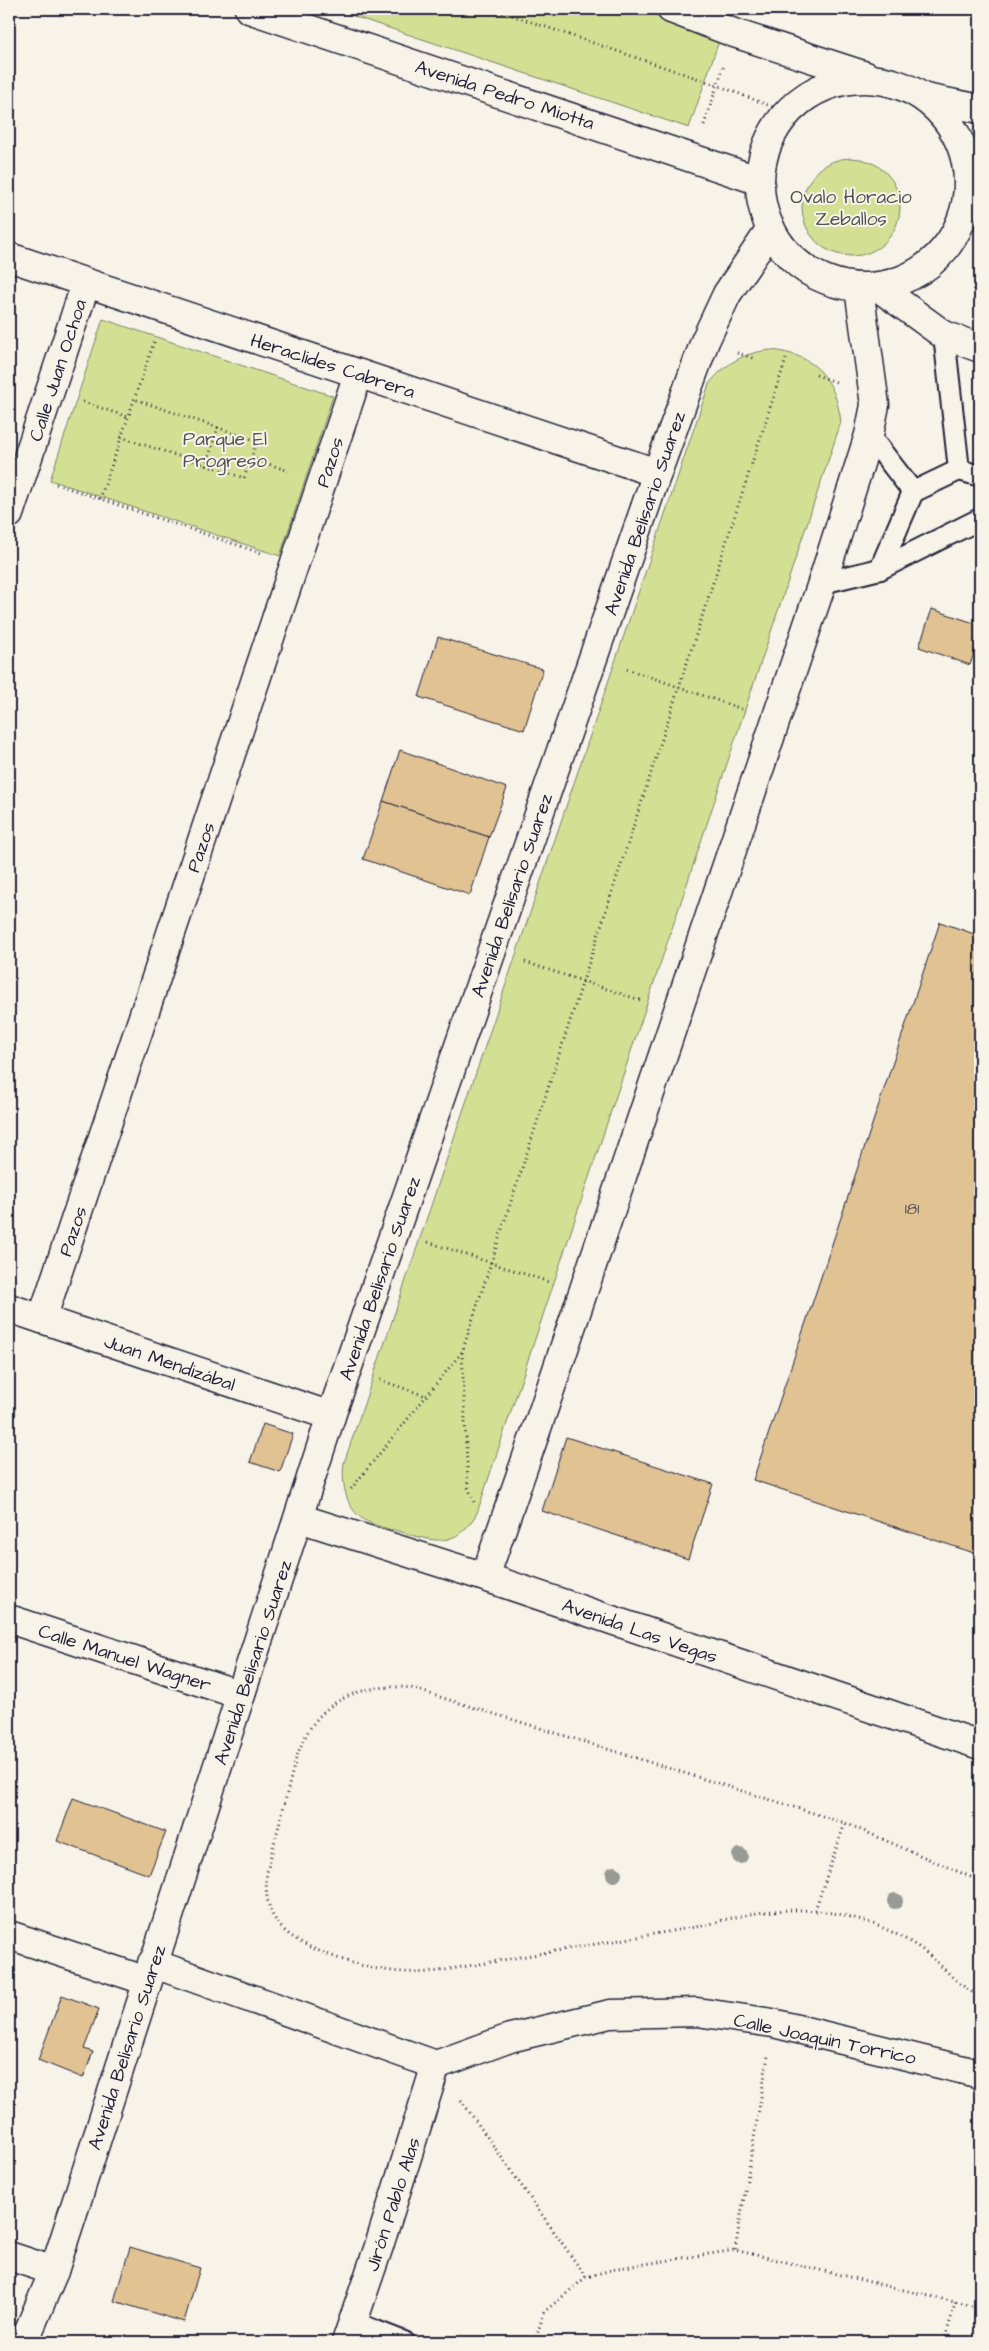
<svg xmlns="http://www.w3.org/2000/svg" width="989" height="2351" viewBox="0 0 989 2351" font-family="'Architects Daughter',sans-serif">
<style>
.green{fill:#d3e094;stroke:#7a8168}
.building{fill:#e0c293;stroke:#22223b}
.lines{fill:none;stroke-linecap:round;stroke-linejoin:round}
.service-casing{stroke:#22223b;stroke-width:24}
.minor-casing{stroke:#22223b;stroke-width:31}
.tertiary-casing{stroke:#22223b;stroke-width:31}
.secondary-casing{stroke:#22223b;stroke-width:31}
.path{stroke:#22223b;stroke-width:3;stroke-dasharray:1 4;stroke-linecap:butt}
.service{stroke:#f7f3e8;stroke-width:20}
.minor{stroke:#f7f3e8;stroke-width:28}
.tertiary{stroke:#f7f3e8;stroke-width:28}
.secondary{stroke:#f7f3e8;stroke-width:28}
.tree{fill:#9a9a95}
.labels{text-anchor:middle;stroke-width:4;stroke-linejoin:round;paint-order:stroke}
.number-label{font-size:16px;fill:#524a51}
.street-label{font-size:19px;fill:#22223b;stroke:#f7f3e8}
.park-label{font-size:19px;fill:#4e5251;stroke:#f7f3e8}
</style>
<rect width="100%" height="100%" fill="#f7f3e8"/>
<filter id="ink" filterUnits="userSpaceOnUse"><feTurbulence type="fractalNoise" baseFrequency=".02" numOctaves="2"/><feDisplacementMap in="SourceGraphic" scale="10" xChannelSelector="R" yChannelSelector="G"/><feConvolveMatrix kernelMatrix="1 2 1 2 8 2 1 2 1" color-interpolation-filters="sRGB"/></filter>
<g filter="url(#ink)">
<g class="green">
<polygon points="332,9 641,9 721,35 689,128"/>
<circle cx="851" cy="207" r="49"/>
<polygon points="103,319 333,396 280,556 50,480"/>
<path d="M 770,350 C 815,354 835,378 841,422 L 477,1513 C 456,1549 435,1542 401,1532 C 391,1529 378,1527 368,1522 C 346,1512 341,1484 344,1463 L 709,384 C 726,363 743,353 770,350 Z"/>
</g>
<g class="building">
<polygon points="932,609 980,625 980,635 970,665 919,647"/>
<polygon points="438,637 543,669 524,730 419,697"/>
<polygon points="400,750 507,788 489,837 383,801"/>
<polygon points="383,801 489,837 470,895 363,859"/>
<polygon points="940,922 980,936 980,1555 753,1480"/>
<polygon points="263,1424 293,1434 280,1472 250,1462"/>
<polygon points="566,1437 713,1484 688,1559 542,1511"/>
<polygon points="73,1798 166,1832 149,1875 57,1841"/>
<polygon points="62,1995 99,2009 84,2049 93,2052 83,2078 38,2060"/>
<polygon points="130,2247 200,2268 184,2322 114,2301"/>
</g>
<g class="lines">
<g class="service-casing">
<g id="service">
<polyline points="944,335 959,470 980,476"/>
<polyline points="869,435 913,492 880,569"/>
<polyline points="913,492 959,470"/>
<polyline points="822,583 880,569 980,519"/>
<polyline points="353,2322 404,2342"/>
</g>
</g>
<g class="minor-casing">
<g id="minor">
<polyline points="967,200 980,175"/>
<polyline points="9,257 657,473"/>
<polyline points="9,514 86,283"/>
<polyline points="9,1308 331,1416"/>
<polyline points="42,1319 358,374"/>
<polyline points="485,1577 980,1745"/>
<polyline points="9,1619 241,1695"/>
<polyline points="9,1935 147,1981"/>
<polyline points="152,1963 436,2065"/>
<polyline points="436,2065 510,2038 610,2014 697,2012 773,2023 980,2074"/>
<polyline points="9,2256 54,2271"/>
<polyline points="346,2342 378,2249 436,2065"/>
</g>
</g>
<g class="tertiary-casing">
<g id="tertiary">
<polyline points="299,1518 485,1577 544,1408 822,583 869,435 875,405 859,288"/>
<polyline points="24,2342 54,2271 331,1416 657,473 705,341 727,294 771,229"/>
</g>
</g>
<g class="secondary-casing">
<g id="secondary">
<polyline points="249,9 760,181"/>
<polyline points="671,9 734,33 866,76"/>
<circle cx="864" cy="183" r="104"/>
<polyline points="925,98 980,109"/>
<polyline points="878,287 944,335 980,348"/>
</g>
</g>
<g class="path">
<polyline points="493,9 717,85 788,113"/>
<polyline points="704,125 724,65"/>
<polyline points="737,353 753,358"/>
<polyline points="816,375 836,382"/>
<polyline points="83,402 128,417"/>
<polyline points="121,437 244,478 257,441 134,399"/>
<polyline points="251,458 289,471"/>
<polyline points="206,466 218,427"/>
<polyline points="56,484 261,553"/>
<polyline points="100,499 154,342"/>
<polyline points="627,669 742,709"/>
<polyline points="525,962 643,1001"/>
<polyline points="428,1242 549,1282"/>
<polyline points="380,1380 426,1396"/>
<polyline points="351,1489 462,1352"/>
<polyline points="474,1502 468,1487 462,1352 786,359"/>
<path d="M 980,1881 L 845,1823 L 411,1688 C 368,1683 325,1696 304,1739 C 295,1757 291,1778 286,1797 C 280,1822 273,1847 267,1872 C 261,1923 289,1940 332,1956 C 366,1969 397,1974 433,1972 L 707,1925 C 782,1901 853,1904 920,1948 C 940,1962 958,1987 980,1996"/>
<polyline points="815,1910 845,1823"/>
<polyline points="461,2100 586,2277"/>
<polyline points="735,2250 768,2056"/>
<polyline points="535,2342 544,2312 586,2277 619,2268 735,2250 980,2308"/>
<polyline points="944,2342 956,2301"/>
</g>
<use href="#service" class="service"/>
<use href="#minor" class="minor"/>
<use href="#tertiary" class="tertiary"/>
<use href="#secondary" class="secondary"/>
</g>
<g class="tree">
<circle cx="740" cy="1856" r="8"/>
<circle cx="614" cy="1874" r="8"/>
<circle cx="895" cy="1901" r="8"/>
</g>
</g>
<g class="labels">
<g class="number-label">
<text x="912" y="1214">181</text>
</g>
<g class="street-label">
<text transform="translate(505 94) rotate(18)" y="7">Avenida Pedro Miotta</text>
<text transform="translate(333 365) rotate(18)" y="7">Heraclides Cabrera</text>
<text transform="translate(57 370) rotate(-72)" y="7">Calle Juan Ochoa</text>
<text transform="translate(329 462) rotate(-72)" y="7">Pazos</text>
<text transform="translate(644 513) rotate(-71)" y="7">Avenida Belisario Suarez</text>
<text transform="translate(200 847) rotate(-71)" y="7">Pazos</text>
<text transform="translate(511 895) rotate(-71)" y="7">Avenida Belisario Suarez</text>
<text transform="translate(72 1231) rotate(-71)" y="7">Pazos</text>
<text transform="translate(379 1278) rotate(-71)" y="7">Avenida Belisario Suarez</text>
<text transform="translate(170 1362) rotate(19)" y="7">Juan Mendizábal</text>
<text transform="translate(640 1630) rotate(19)" y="7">Avenida Las Vegas</text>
<text transform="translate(125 1657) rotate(18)" y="7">Calle Manuel Wagner</text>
<text transform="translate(252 1662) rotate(-72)" y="7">Avenida Belisario Suarez</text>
<text transform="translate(825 2038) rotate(12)" y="7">Calle Joaquin Torrico</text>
<text transform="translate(126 2047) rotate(-72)" y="7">Avenida Belisario Suarez</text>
<text transform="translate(392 2204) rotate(-72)" y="7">Jirón Pablo Alas</text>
</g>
<g class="park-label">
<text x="851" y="203">Ovalo Horacio<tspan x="851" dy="22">Zeballos</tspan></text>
<text x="225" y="445">Parque El<tspan x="225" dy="22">Progreso</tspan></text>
</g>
</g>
<rect width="989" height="2351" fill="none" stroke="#f7f3e8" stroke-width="30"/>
<rect x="15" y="15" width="959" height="2321" fill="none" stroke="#22223b" stroke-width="2" filter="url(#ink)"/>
</svg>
